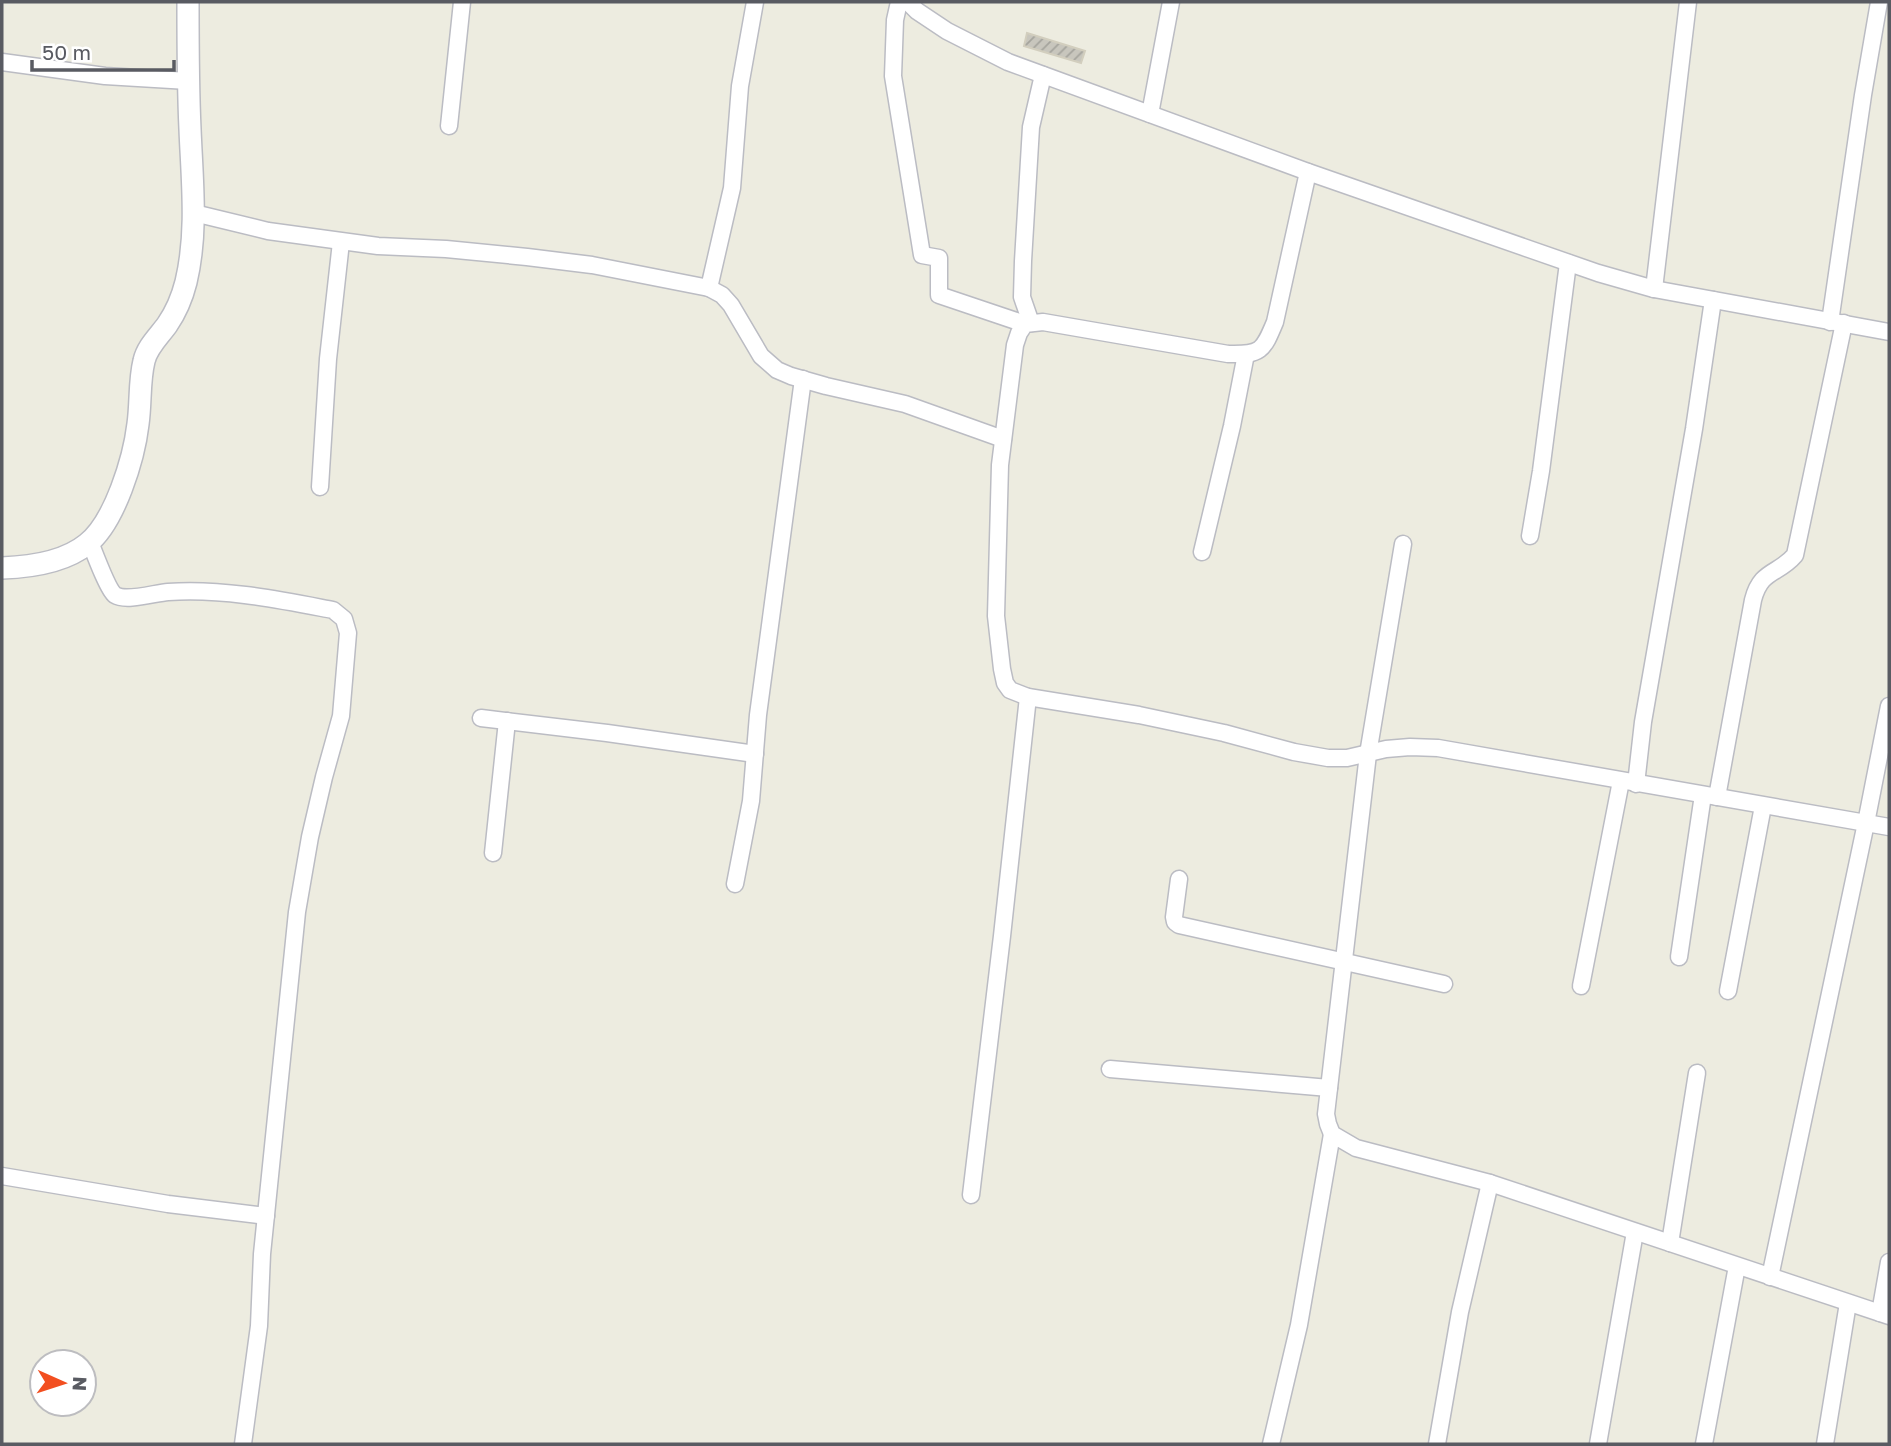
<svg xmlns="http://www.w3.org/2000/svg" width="1891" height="1446" viewBox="0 0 1891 1446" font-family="'Golos Text',sans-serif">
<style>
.building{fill:url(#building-hatch);stroke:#d2cebe;stroke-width:2}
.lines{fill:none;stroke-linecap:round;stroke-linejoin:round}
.minor-casing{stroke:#bbbcc3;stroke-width:19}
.tertiary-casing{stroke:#bbbcc3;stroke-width:24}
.minor{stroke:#fff;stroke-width:16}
.tertiary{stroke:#fff;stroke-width:21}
</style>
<defs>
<pattern id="building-hatch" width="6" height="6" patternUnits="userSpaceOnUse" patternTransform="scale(1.75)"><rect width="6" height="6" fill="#c8c6bd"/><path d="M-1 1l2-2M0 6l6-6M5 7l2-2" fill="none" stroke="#a5a49d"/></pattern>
</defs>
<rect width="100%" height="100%" fill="#edece0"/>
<polygon class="building" points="1027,33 1085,51 1081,63 1024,46"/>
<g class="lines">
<g class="minor-casing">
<g id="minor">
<polyline points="899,2 895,20 893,76 922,255 939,258 939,295 1025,324"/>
<polyline points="908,2 917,11 947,31 1008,62 1308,172 1598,273 1654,289 1889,332"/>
<polyline points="2,62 105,76 188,81"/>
<polyline points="1150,114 1171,2"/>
<polyline points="449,126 462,2"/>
<path d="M 1308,172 L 1275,322 C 1263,351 1261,355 1228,354 L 1043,322 L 1025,324 L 1019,333 L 1015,345 L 1000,465 L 996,616 L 1002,669 L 1005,683 L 1010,690 L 1028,697 L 1139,715 L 1224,733 L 1294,752 L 1328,758 L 1347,758 L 1386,749 L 1410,747 L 1438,748 L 1889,827"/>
<polyline points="194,213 268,231 378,246 446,249 527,257 592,265 709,288 722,295 731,305 761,356 777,370 791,376 826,386 905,404 1003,439"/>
<polyline points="709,288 732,188 740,86 755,2"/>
<polyline points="1654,289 1688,2"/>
<polyline points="1830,322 1863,95 1879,2"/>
<polyline points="1031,323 1022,297 1023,261 1031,127 1043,75"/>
<polyline points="320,487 328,359 341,242"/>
<polyline points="1530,536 1541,471 1568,263"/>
<path d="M 90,542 C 94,552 108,590 115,595 C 126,602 155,593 168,592 C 223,588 280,600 333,610 L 344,619 L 348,633 L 341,716 L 324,777 L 310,837 L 297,912 L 262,1254 L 259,1326 L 243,1444"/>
<polyline points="1403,544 1368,754 1326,1114 1328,1124 1332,1134 1356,1148 1490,1183 1889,1316"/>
<polyline points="1202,552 1232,426 1246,354"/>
<polyline points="481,718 607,733 755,754"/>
<polyline points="1636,784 1643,722 1694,429 1713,300"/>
<path d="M 1717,797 L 1753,600 C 1761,569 1778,575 1795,555 L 1844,323"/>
<polyline points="493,853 507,721"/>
<polyline points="1179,879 1174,917 1175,922 1179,925 1444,984"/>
<polyline points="735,884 751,801 758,715 803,379"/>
<polyline points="1679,957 1703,795"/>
<polyline points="1581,986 1621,781"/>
<polyline points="1728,991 1763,806"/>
<polyline points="1110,1069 1329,1088"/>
<polyline points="2,1176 168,1204 266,1216"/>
<polyline points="971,1195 1002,936 1028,697"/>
<polyline points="1670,1243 1697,1073"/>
<polyline points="1770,1277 1866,823 1889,706"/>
<polyline points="1880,1313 1889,1262"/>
<polyline points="1271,1444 1299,1325 1332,1134"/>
<polyline points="1437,1444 1460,1312 1490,1183"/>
<polyline points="1598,1444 1635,1232"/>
<polyline points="1704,1444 1737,1266"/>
<polyline points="1825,1444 1848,1303"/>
</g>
</g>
<g class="tertiary-casing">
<path id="tertiary" d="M 2,568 C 30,567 65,562 87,544 C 115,522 134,458 138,424 C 141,403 139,381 144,361 C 147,347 159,336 167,325 C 176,312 182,298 186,282 C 198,232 192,180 190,129 C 188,87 188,44 188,2"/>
</g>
<use href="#minor" class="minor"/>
<use href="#tertiary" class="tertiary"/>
</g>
<rect width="1891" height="1446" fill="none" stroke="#595b62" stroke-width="7"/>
<g transform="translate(63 1383) rotate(93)"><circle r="33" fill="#ffffff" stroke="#bdbdc0" stroke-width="2"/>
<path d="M0-5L12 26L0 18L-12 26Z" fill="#f24f20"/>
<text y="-10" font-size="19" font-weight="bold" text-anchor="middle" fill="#595b62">N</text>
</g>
<path d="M32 60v10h142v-10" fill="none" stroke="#595b62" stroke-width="3.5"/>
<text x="42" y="60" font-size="21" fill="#595b62" stroke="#ffffff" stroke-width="5" paint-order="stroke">50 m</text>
</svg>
